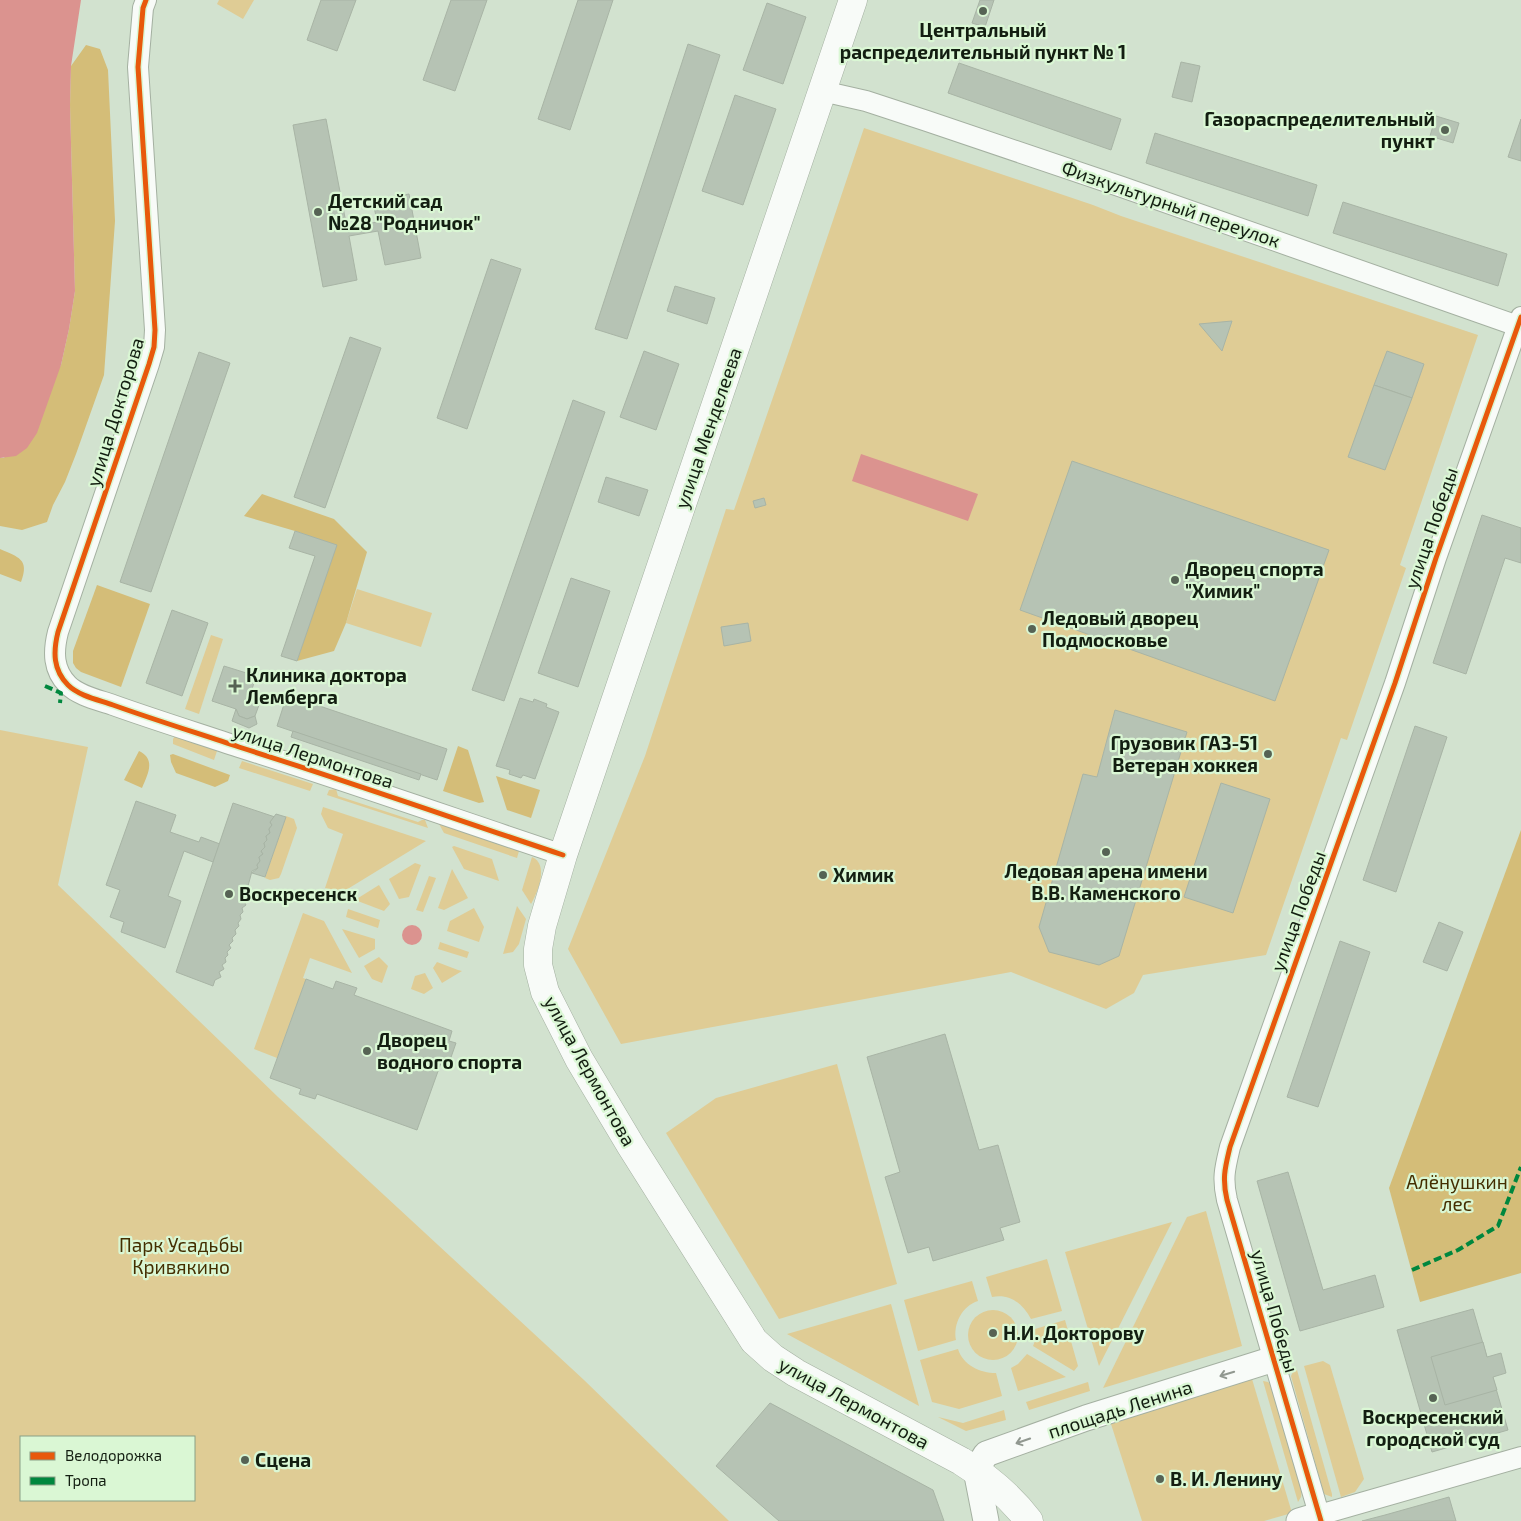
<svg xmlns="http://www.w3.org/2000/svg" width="1521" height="1521" viewBox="0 0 1521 1521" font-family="'Exo 2',sans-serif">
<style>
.green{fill:#dfcc95;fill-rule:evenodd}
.forest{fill:#d4bd78}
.water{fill:#db938f}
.building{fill:#b6c3b4;stroke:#a8b4a5}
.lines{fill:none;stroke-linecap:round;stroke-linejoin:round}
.minor-casing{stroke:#a4b0a1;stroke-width:22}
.tertiary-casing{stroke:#a4b0a1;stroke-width:27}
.secondary-casing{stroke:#a4b0a1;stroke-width:29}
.minor{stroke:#f8fbf8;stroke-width:20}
.tertiary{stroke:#f8fbf8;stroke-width:25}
.secondary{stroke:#f8fbf8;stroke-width:28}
.quiet{stroke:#00873e;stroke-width:4;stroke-dasharray:8 4;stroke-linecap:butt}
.cycleway-casing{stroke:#daf7d4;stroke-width:8}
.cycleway{stroke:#e8590c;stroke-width:5}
.oneway{stroke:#919890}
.poi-dot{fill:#566354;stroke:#daf7d4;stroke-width:2}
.labels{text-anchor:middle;stroke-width:4.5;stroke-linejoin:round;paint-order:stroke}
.poi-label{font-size:19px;font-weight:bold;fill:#131e11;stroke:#daf7d4;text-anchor:start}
.street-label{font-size:19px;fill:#131e11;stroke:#daf7d4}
.park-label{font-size:19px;fill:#442e00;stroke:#daf7d4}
</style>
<rect width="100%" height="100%" fill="#d2e2cf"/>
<g class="green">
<polygon points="219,0 254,0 243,19 217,4"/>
<polygon points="864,128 1093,205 1121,216 1478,335 1400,565 1406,568 1347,740 1341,738 1266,955 1143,975 1134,993 1106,1009 1011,972 621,1044 568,949 645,756 726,509 734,510 788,354"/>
<polygon points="357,589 432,613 421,647 346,623"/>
<polygon points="211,635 223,639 199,714 185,709"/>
<path d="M 0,730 L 88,747 L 58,885 L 278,1097 L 584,1380 L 729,1521 L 0,1521 ZM 21,1437 L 194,1437 L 194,1500 L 21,1500 Z"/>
<polygon points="175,736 217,751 214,760 173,744 173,739"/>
<polygon points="242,761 313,784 310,791 239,768"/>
<polygon points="336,789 338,796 418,822 422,820 425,820 428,828 327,795 329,790"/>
<polygon points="323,807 426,841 341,893 325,888 343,834 328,828 321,814"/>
<polygon points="286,816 294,819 297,828 281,874 279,878 270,880 265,878"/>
<polygon points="439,824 519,851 517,858 444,833"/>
<polygon points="454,846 492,859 499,881 464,869 452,847"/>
<path d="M 532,857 C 549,864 538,892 531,904 L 522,890 Z"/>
<polygon points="415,863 421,865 409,897 399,899 389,879"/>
<polygon points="452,869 468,898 444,910 438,908"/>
<polygon points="429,876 436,878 423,912 416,910"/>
<polygon points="379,885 390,904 384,911 355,900"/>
<polygon points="517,906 526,919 519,944 513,952 503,954"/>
<polygon points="474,908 484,927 479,942 447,931 450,921"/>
<polygon points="348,909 380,920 378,928 346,917"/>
<polygon points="303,913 324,921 352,973 310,958 303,978 306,979 277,1058 254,1049"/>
<polygon points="342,929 375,939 375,949 359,958"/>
<polygon points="440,942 469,952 467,958 438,949"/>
<polygon points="379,957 388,966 382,983 372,979 364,966"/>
<polygon points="437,962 458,970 462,971 442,983 433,968"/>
<polygon points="425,973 433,988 424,994 411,989 415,976"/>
<polygon points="837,1064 897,1284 779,1319 666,1133 716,1098"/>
<polygon points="1206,1211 1242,1346 1103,1388 1187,1217"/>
<polygon points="1172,1222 1099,1366 1065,1252"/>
<path d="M 1047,1259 L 1062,1311 L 1031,1319 C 1023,1304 1010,1293 992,1297 L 986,1277 Z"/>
<path d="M 972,1281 L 978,1301 C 962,1306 953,1324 956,1340 L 918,1351 L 904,1300 Z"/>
<polygon points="891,1304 919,1406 787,1334"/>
<circle cx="993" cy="1335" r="25"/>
<polygon points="1065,1320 1078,1366 1074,1371 1033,1346 1035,1341 1035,1329"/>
<path d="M 958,1349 C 963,1365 980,1373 996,1373 L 1002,1396 L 959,1409 L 932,1402 L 920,1360 Z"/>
<polygon points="1027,1354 1066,1377 1018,1391 1011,1368 1018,1364"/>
<polygon points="1323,1361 1330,1365 1364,1479 1355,1492 1341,1497 1304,1366"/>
<polygon points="1294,1370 1297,1370 1332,1494 1332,1497 1324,1494 1291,1376"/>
<polygon points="1252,1379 1292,1513 1264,1521 1142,1521 1111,1424"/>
<polygon points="1263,1381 1268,1382 1272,1386 1302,1490 1301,1497 1298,1502"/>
<polygon points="1088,1382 1090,1391 1029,1410 1026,1402"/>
<polygon points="1004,1410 1006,1420 966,1431 938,1417 963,1423"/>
</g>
<g class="forest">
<polygon points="86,45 100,49 108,70 115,221 104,375 76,454 65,482 53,505 47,522 22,530 0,526 0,458 4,458 61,365 69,329 75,291 70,105 71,66"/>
<polygon points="262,494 334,519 367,552 346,623 334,651 297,661 336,545 295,531 244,516"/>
<path d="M 0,549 C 18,557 30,559 21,582 L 0,574 Z"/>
<polygon points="97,585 150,604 121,687 81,672 76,668 73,663 73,651"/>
<polygon points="458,746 468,750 484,802 479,803 443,791"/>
<path d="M 139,751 C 156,759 148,774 142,788 L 124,780 Z"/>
<polygon points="173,754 230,775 228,781 215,787 176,773 171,762 170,755"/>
<polygon points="496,776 540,790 531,818 507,810"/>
<polygon points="1521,830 1521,1273 1420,1302 1389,1188"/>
</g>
<g class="water">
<polygon points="0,0 81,0 71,66 70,105 75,291 69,329 61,365 37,433 27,448 16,456 0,458"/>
<polygon points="861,454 978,494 968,521 852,481"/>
<circle cx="412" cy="935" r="10"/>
</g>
<g class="building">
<polygon points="321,0 356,0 337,51 307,40"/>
<polygon points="451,0 487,0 455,91 423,80"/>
<polygon points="578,0 613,0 570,130 538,119"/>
<polygon points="980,0 994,0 985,27 972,23"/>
<polygon points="767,3 806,17 783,84 743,70"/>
<polygon points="688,44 720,55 627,339 595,329"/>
<polygon points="1181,62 1200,66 1192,102 1172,97"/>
<polygon points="959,63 1121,119 1111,150 948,93"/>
<polygon points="735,95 776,109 743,205 702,191"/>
<polygon points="1436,116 1459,123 1453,143 1430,136"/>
<polygon points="326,119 347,228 377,222 373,201 409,194 421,258 385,265 378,231 349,236 357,280 323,287 293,125"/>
<polygon points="1521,119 1521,161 1508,157"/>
<polygon points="1155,133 1317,185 1308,216 1146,163"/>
<polygon points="1343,202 1507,254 1498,286 1333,233"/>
<polygon points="491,259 521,269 467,429 437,418"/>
<polygon points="675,286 715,298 707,324 667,311"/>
<polygon points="1232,321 1222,351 1199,324"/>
<polygon points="350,337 381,348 325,508 294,497"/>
<polygon points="644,351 679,364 656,430 620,417"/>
<polygon points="1387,351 1424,364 1412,398 1374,385"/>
<polygon points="199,352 230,363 151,592 120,582"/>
<polygon points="1374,385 1412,398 1385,470 1348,457"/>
<polygon points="573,400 605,412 504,701 472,690"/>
<polygon points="1072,461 1329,550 1275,701 1020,610"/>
<polygon points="606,477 648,490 639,516 598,502"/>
<polygon points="764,498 766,505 755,508 753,501"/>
<polygon points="1482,515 1521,528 1521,563 1505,558 1466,674 1433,663"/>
<polygon points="295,531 337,545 297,661 281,656 315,556 289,548"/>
<polygon points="571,578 610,591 578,687 538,673"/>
<polygon points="172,610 208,623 182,696 146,683"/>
<polygon points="748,623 751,641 724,646 721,627"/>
<polygon points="224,666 256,676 250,696 255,698 259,705 255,716 247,719 239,716 236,709 212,701"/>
<polygon points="287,695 447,749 437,780 277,726"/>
<polygon points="520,698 533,702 534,699 547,704 546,707 559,712 535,779 523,775 521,778 509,774 510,770 496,766"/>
<polygon points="236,709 239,716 247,719 255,716 257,724 249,728 232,721"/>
<polygon points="1115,710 1187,732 1119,956 1099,965 1049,952 1039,927 1083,774 1097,777"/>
<polygon points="1415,726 1447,737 1396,892 1363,880"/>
<polygon points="293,731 421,774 419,780 291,737"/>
<polygon points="1221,783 1270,799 1233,913 1184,897"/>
<polygon points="136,801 176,815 170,832 199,842 201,837 220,844 213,862 184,851 168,896 181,901 165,948 121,932 124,922 110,917 120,890 106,885"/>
<polygon points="233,803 275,817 270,822 272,825 269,829 270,833 266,836 267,840 264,843 265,847 261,851 263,854 259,857 260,861 257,865 258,868 252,871 248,886 251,889 246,894 248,897 244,901 246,905 242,908 243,912 240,915 241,919 238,923 239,926 235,930 236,934 232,938 233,941 229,945 231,948 227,952 228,955 225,958 226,962 222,965 224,969 219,972 221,977 215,980 213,986 176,972"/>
<polygon points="276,814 286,817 265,877 252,873 258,868 257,865 260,861 259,857 263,854 261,851 265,847 264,843 267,840 266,836 270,833 269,829 272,825 270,822"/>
<polygon points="1439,922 1463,932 1447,971 1423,962"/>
<polygon points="1340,941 1370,952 1318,1107 1287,1097"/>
<polygon points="306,979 333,989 336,981 357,988 354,995 452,1031 449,1041 456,1043 449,1063 442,1060 417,1130 317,1094 315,1099 299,1094 301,1089 270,1078"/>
<polygon points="945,1034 979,1150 998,1145 1020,1222 1000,1228 1004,1240 933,1261 929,1247 908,1253 885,1177 900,1172 867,1057"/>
<polygon points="1288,1172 1323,1290 1375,1275 1384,1307 1300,1331 1257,1181"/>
<polygon points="1473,1309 1508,1430 1432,1452 1397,1330"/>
<polygon points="1483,1342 1487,1357 1501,1353 1506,1373 1493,1377 1497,1390 1445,1405 1431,1357"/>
<polygon points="770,1403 933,1490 944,1521 779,1521 716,1466"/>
<polygon points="1449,1497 1456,1521 1362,1521 1385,1515"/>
</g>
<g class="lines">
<g class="minor-casing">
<g id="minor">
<path d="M 146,0 L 143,8 L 138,67 L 155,330 L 154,347 L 149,364 L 58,632 C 53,652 53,670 68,685 C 79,696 99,700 113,705 C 155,720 197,733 239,747 C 347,781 455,819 563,855"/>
<polyline points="822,91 866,101 927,121 1122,187 1518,326"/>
<polyline points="1319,1515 1521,1457"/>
<path d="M 1321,1521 L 1227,1200 C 1222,1178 1225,1168 1230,1147 L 1395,683 L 1436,558 L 1521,317"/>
</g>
</g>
<g class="tertiary-casing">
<g id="tertiary">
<polyline points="986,1521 976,1470 986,1454 1086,1418 1274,1359"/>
<polyline points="1299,1521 1319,1515"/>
</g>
</g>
<g class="secondary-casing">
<path id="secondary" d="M 853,0 L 563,855 L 542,926 L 538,949 L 538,965 L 545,992 L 579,1059 L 631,1146 L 754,1341 L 773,1358 L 796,1373 L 961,1461 C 987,1477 1011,1497 1029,1521"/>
</g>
<use href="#minor" class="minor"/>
<use href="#tertiary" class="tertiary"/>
<use href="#secondary" class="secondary"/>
<g class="quiet">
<polyline points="45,686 61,693 60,703"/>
<polyline points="1412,1270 1458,1250 1498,1226 1521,1167"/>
</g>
<g class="cycleway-casing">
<g id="cycleway">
<path d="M 146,0 L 143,8 L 138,67 L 155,330 L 154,347 L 149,364 L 58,632 C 53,652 53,670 68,685 C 79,696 99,700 113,705 C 155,720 197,733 239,747 C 347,781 455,819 563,855"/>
<path d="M 1321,1521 L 1227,1200 C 1222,1178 1225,1168 1230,1147 L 1395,683 L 1436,558 L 1521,317"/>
</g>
</g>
<use href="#cycleway" class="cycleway"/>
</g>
<defs><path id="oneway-shaft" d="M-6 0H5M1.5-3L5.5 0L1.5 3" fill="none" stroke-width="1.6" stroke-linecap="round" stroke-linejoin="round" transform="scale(1.25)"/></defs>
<g class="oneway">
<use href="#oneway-shaft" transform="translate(1227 1374) rotate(163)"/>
<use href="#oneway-shaft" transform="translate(1023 1441) rotate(161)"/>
</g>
<g class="poi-dot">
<circle cx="983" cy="11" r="5"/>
<circle cx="1445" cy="130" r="5"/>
<circle cx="318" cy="212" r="5"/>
<circle cx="1175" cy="580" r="5"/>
<circle cx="1032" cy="629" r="5"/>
<path d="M232.5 678.5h5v5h5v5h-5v5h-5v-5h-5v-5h5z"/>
<circle cx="1268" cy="754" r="5"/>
<circle cx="1106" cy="852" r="5"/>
<circle cx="823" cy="875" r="5"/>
<circle cx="229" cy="894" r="5"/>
<circle cx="367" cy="1051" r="5"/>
<circle cx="993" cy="1333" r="5"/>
<circle cx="1433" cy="1398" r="5"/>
<circle cx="245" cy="1460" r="5"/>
<circle cx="1160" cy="1479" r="5"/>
</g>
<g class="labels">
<g class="poi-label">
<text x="983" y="37" text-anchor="middle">Центральный<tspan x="983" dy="22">распределительный пункт № 1</tspan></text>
<text x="1435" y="126" text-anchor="end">Газораспределительный<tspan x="1435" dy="22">пункт</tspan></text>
<text x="328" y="208">Детский сад<tspan x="328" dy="22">№28 "Родничок"</tspan></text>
<text x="1185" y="576">Дворец спорта<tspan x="1185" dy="22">"Химик"</tspan></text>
<text x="1042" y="625">Ледовый дворец<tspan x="1042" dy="22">Подмосковье</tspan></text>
<text x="246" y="682">Клиника доктора<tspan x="246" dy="22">Лемберга</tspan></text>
<text x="1258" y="750" text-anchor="end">Грузовик ГАЗ-51<tspan x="1258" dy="22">Ветеран хоккея</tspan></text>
<text x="1106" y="878" text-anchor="middle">Ледовая арена имени<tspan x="1106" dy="22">В.В. Каменского</tspan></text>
<text x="833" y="882">Химик</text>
<text x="239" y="901">Воскресенск</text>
<text x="377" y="1047">Дворец<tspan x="377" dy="22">водного спорта</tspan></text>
<text x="1003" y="1340">Н.И. Докторову</text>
<text x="1433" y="1424" text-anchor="middle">Воскресенский<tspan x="1433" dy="22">городской суд</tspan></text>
<text x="255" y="1467">Сцена</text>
<text x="1170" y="1486">В. И. Ленину</text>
</g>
<g class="street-label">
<text transform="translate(1171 204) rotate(19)" y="7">Физкультурный переулок</text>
<text transform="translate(115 412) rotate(-73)" y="7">улица Докторова</text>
<text transform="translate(708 428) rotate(-71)" y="7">улица Менделеева</text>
<text transform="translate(1431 528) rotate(-71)" y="7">улица Победы</text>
<text transform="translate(313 756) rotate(18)" y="7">улица Лермонтова</text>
<text transform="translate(1298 911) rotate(-70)" y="7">улица Победы</text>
<text transform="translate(590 1071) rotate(61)" y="7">улица Лермонтова</text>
<text transform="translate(1275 1311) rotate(74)" y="7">улица Победы</text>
<text transform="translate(854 1403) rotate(29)" y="7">улица Лермонтова</text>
<text transform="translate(1120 1409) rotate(-18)" y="7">площадь Ленина</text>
</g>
<g class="park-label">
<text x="1457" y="1189">Алёнушкин<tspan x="1457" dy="22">лес</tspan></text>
<text x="181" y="1252">Парк Усадьбы<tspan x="181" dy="22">Кривякино</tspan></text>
</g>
</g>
<rect x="20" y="1436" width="175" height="65" fill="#daf7d4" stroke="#8aa086"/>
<rect x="30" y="1452" width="25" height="8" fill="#e8590c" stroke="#8aa086"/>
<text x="65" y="1461" font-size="15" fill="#131e11">Велодорожка</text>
<rect x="30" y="1477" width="25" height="8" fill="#00873e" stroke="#8aa086"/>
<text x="65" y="1486" font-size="15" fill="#131e11">Тропа</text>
</svg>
